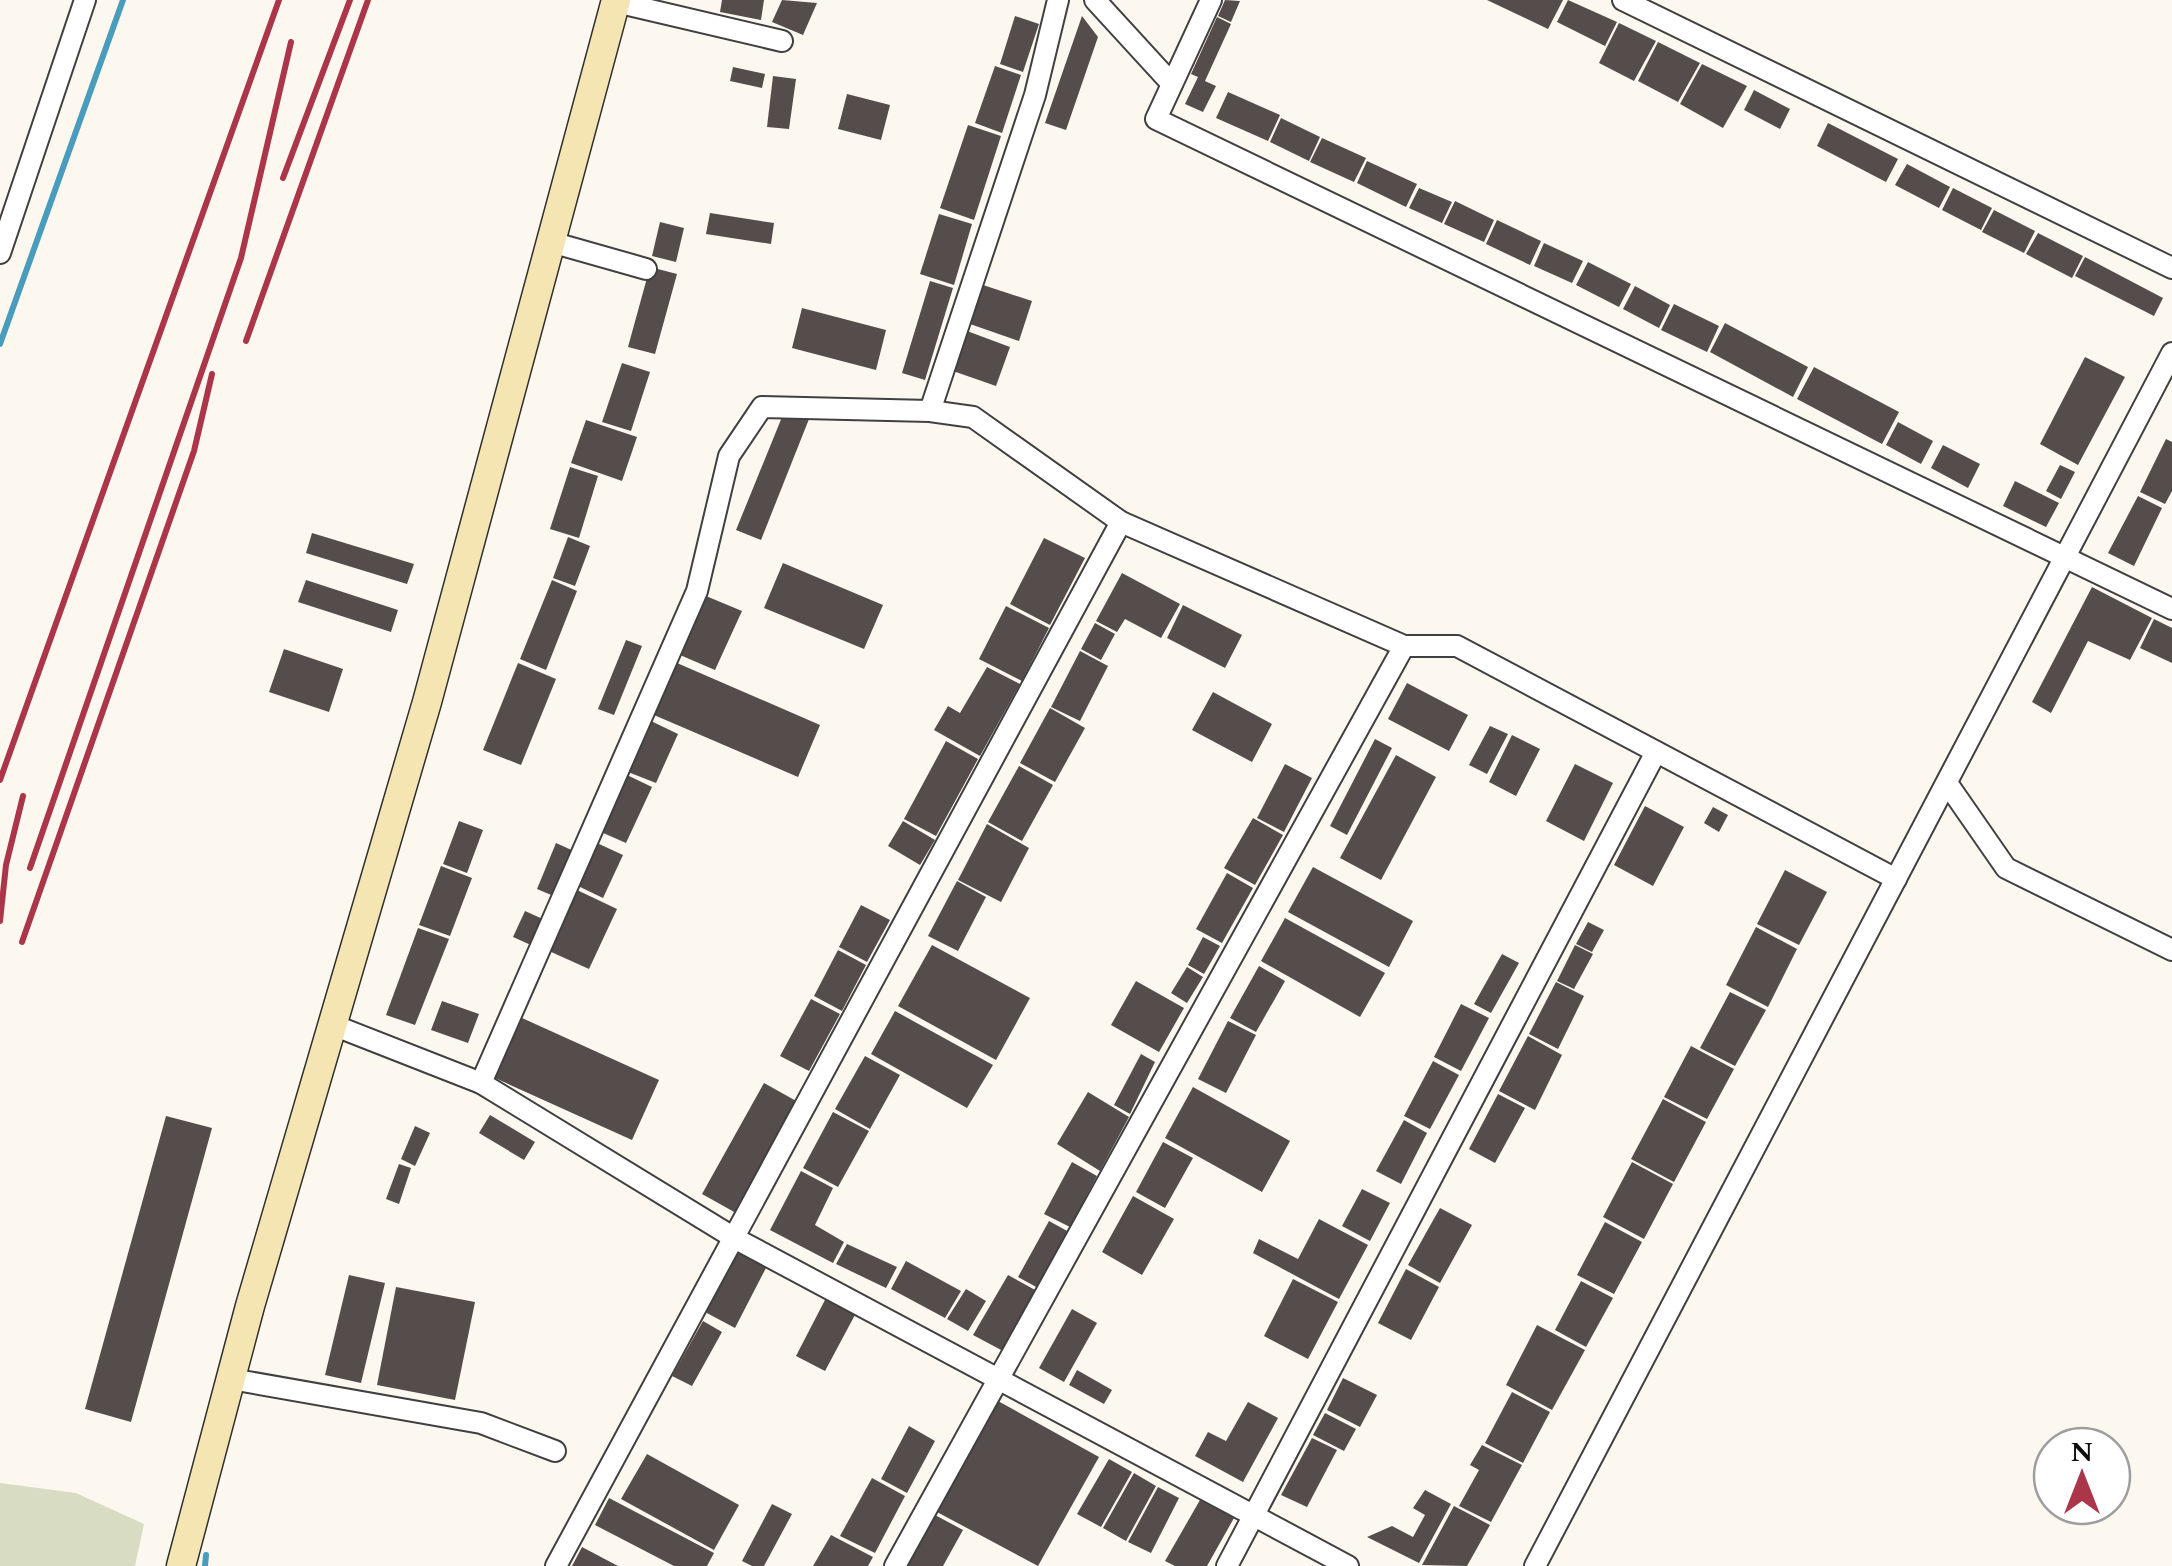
<svg xmlns="http://www.w3.org/2000/svg" width="2172" height="1566" viewBox="0 0 2172 1566" font-family="Spectral,serif">
<style>
.cemetery{fill:#d7dcc2}
.lines{fill:none;stroke-linecap:round;stroke-linejoin:round}
.stream{stroke:#4a9cbc;stroke-width:6}
.building{fill:#544d4b}
.street-casing{stroke:#404040;stroke-width:24}
.secondary-casing{stroke:#2f2f2f;stroke-width:31}
.street{stroke:#fff;stroke-width:20}
.secondary{stroke:#f5e5b2;stroke-width:28}
.rail{stroke:#ab364a;stroke-width:6}
</style>
<rect width="100%" height="100%" fill="#fdf8ef"/>
<polygon class="cemetery" points="0,1483 76,1493 144,1524 135,1566 0,1566"/>
<g class="lines">
<g class="stream">
<polyline points="0,344 123,0"/>
<polyline points="205,1566 206,1555"/>
</g>
</g>
<g class="building">
<polygon points="722,0 764,0 761,20 720,12"/>
<polygon points="782,0 817,3 803,35 772,22"/>
<polygon points="1225,0 1240,1 1231,22 1218,16"/>
<polygon points="1487,0 1563,0 1548,29"/>
<polygon points="1568,0 1617,22 1605,46 1557,22"/>
<polygon points="1015,16 1039,24 1023,72 1000,64"/>
<polygon points="1082,16 1098,37 1066,130 1045,123"/>
<polygon points="1217,17 1231,24 1205,81 1216,86 1203,112 1185,104 1198,77 1191,74"/>
<polygon points="1619,23 1656,41 1634,81 1599,63"/>
<polygon points="1658,42 1700,63 1678,102 1638,81"/>
<polygon points="1702,64 1747,86 1723,128 1680,104"/>
<polygon points="995,66 1021,75 1002,133 975,123"/>
<polygon points="733,67 765,74 762,88 730,81"/>
<polygon points="773,76 796,79 789,129 767,127"/>
<polygon points="1754,90 1790,109 1780,129 1744,110"/>
<polygon points="1228,92 1280,115 1268,141 1216,118"/>
<polygon points="847,94 890,105 881,140 838,129"/>
<polygon points="1281,118 1320,137 1309,161 1270,142"/>
<polygon points="1828,123 1898,159 1886,182 1817,146"/>
<polygon points="968,125 1001,136 974,220 940,208"/>
<polygon points="1322,138 1366,158 1354,182 1310,162"/>
<polygon points="1367,161 1417,184 1406,207 1357,183"/>
<polygon points="1907,164 1950,187 1939,208 1895,185"/>
<polygon points="1419,188 1452,202 1442,223 1409,208"/>
<polygon points="1953,188 1992,208 1981,230 1942,210"/>
<polygon points="1455,201 1494,220 1484,242 1444,224"/>
<polygon points="1994,210 2035,231 2024,253 1982,232"/>
<polygon points="710,213 774,223 771,244 706,234"/>
<polygon points="939,214 972,224 954,285 920,274"/>
<polygon points="1497,220 1541,241 1530,265 1486,244"/>
<polygon points="660,222 684,228 676,262 652,256"/>
<polygon points="2038,233 2083,256 2072,278 2026,254"/>
<polygon points="1544,243 1583,261 1572,283 1534,266"/>
<polygon points="2085,257 2163,298 2154,316 2075,276"/>
<polygon points="1588,262 1631,284 1619,307 1576,285"/>
<polygon points="650,267 677,274 655,354 628,347"/>
<polygon points="930,281 953,288 925,380 902,373"/>
<polygon points="983,285 1032,301 1019,341 970,324"/>
<polygon points="1635,286 1670,305 1659,328 1623,309"/>
<polygon points="1674,304 1719,326 1707,352 1661,330"/>
<polygon points="802,308 886,330 876,370 792,348"/>
<polygon points="1725,323 1808,367 1793,397 1710,352"/>
<polygon points="967,331 1010,347 996,386 953,371"/>
<polygon points="2085,357 2125,377 2078,465 2040,444"/>
<polygon points="622,363 650,372 631,431 602,422"/>
<polygon points="1814,367 1899,412 1882,444 1797,399"/>
<polygon points="782,417 809,419 761,540 736,530"/>
<polygon points="586,420 637,437 622,481 571,463"/>
<polygon points="1898,422 1933,441 1921,464 1886,445"/>
<polygon points="2166,439 2172,442 2172,491 2165,504 2140,492"/>
<polygon points="1943,445 1980,464 1968,488 1931,468"/>
<polygon points="2060,465 2075,472 2061,499 2046,491"/>
<polygon points="570,467 598,476 579,538 550,529"/>
<polygon points="2015,481 2059,503 2046,527 2003,506"/>
<polygon points="2138,496 2162,508 2134,566 2108,553"/>
<polygon points="312,533 414,564 407,584 306,553"/>
<polygon points="568,537 590,546 575,586 553,578"/>
<polygon points="1044,538 1085,558 1050,625 1010,604"/>
<polygon points="783,563 883,605 864,649 764,608"/>
<polygon points="1122,573 1180,604 1161,638 1125,619 1117,632 1096,621"/>
<polygon points="306,580 398,610 391,632 298,602"/>
<polygon points="552,580 577,591 546,670 520,659"/>
<polygon points="2092,587 2152,618 2130,660 2088,641 2051,713 2032,702"/>
<polygon points="706,596 742,611 715,670 680,655"/>
<polygon points="1183,605 1242,635 1225,668 1167,638"/>
<polygon points="1006,606 1049,628 1022,681 979,659"/>
<polygon points="2154,619 2172,628 2172,663 2140,648"/>
<polygon points="1095,623 1115,634 1101,660 1081,649"/>
<polygon points="626,640 642,646 614,715 598,709"/>
<polygon points="284,649 343,669 329,712 269,692"/>
<polygon points="1080,651 1108,666 1080,721 1051,707"/>
<polygon points="518,663 556,679 521,765 483,750"/>
<polygon points="677,663 820,725 798,777 654,715"/>
<polygon points="987,667 1020,684 980,756 934,730 948,706 960,713"/>
<polygon points="1407,683 1468,715 1449,751 1388,719"/>
<polygon points="1213,692 1272,724 1252,762 1192,730"/>
<polygon points="1050,708 1085,728 1055,782 1020,763"/>
<polygon points="651,721 678,734 656,783 628,772"/>
<polygon points="1490,726 1508,734 1487,774 1469,765"/>
<polygon points="1512,735 1540,749 1516,796 1489,782"/>
<polygon points="1375,739 1392,748 1347,835 1330,826"/>
<polygon points="946,741 978,759 936,836 904,819"/>
<polygon points="1396,755 1436,777 1381,880 1340,858"/>
<polygon points="1285,764 1312,778 1284,832 1257,818"/>
<polygon points="1575,764 1613,783 1584,841 1546,821"/>
<polygon points="1019,766 1053,785 1022,841 988,822"/>
<polygon points="627,775 652,787 626,843 601,832"/>
<polygon points="1645,806 1684,827 1653,886 1614,865"/>
<polygon points="1713,807 1728,815 1719,832 1704,823"/>
<polygon points="1253,818 1283,835 1255,885 1224,868"/>
<polygon points="459,821 483,830 467,873 443,864"/>
<polygon points="903,821 935,840 920,865 888,846"/>
<polygon points="987,824 1029,848 1001,902 958,880"/>
<polygon points="556,843 576,852 556,897 537,889"/>
<polygon points="597,843 623,855 603,898 578,886"/>
<polygon points="441,866 472,878 450,936 419,925"/>
<polygon points="1313,867 1413,921 1389,967 1288,912"/>
<polygon points="1785,870 1827,892 1799,945 1757,924"/>
<polygon points="1227,873 1253,888 1222,943 1196,929"/>
<polygon points="957,881 986,897 958,951 928,936"/>
<polygon points="577,890 617,909 589,969 549,951"/>
<polygon points="861,905 890,920 867,962 839,947"/>
<polygon points="525,911 545,920 533,946 513,937"/>
<polygon points="1285,918 1385,973 1360,1017 1261,961"/>
<polygon points="1588,922 1604,930 1592,952 1576,944"/>
<polygon points="1756,927 1797,949 1768,1007 1726,985"/>
<polygon points="418,928 449,939 415,1025 386,1015"/>
<polygon points="1203,937 1220,946 1204,974 1188,965"/>
<polygon points="932,945 1030,998 996,1060 898,1006"/>
<polygon points="1575,945 1593,954 1574,989 1557,981"/>
<polygon points="838,950 866,965 842,1011 814,996"/>
<polygon points="1502,954 1519,963 1491,1013 1474,1004"/>
<polygon points="1259,966 1285,981 1256,1032 1230,1018"/>
<polygon points="1187,967 1203,977 1187,1003 1171,993"/>
<polygon points="1136,981 1184,1008 1159,1052 1111,1025"/>
<polygon points="1556,982 1584,996 1558,1049 1529,1034"/>
<polygon points="1730,992 1766,1010 1735,1066 1700,1048"/>
<polygon points="811,999 840,1014 809,1071 780,1056"/>
<polygon points="442,1001 479,1014 468,1043 431,1030"/>
<polygon points="1461,1004 1489,1018 1461,1071 1434,1057"/>
<polygon points="895,1011 993,1065 967,1108 871,1054"/>
<polygon points="522,1018 659,1080 632,1140 495,1078"/>
<polygon points="1228,1021 1256,1035 1226,1093 1198,1079"/>
<polygon points="1528,1036 1562,1055 1535,1110 1499,1091"/>
<polygon points="1691,1046 1734,1069 1707,1119 1664,1097"/>
<polygon points="1141,1054 1155,1062 1130,1114 1114,1105"/>
<polygon points="865,1056 900,1075 870,1129 835,1109"/>
<polygon points="1433,1061 1459,1075 1430,1129 1404,1116"/>
<polygon points="764,1083 798,1102 736,1213 702,1194"/>
<polygon points="1193,1087 1290,1141 1262,1192 1165,1138"/>
<polygon points="1088,1092 1129,1117 1100,1171 1057,1144"/>
<polygon points="1498,1094 1525,1108 1495,1163 1469,1149"/>
<polygon points="1663,1099 1706,1122 1674,1182 1631,1159"/>
<polygon points="833,1112 869,1131 838,1187 803,1168"/>
<polygon points="490,1115 535,1142 524,1160 479,1133"/>
<polygon points="166,1116 212,1128 131,1422 85,1409"/>
<polygon points="1404,1120 1427,1133 1401,1184 1376,1171"/>
<polygon points="415,1126 430,1133 415,1166 401,1159"/>
<polygon points="1163,1142 1193,1158 1165,1208 1136,1192"/>
<polygon points="1072,1162 1097,1176 1070,1227 1044,1214"/>
<polygon points="1632,1162 1673,1184 1644,1239 1603,1217"/>
<polygon points="399,1164 411,1168 399,1204 386,1199"/>
<polygon points="801,1171 833,1188 815,1225 844,1242 833,1263 770,1230"/>
<polygon points="1362,1189 1390,1203 1370,1241 1342,1226"/>
<polygon points="1133,1196 1174,1219 1142,1275 1102,1252"/>
<polygon points="1440,1208 1472,1225 1440,1283 1408,1265"/>
<polygon points="1319,1219 1368,1245 1339,1299 1253,1253 1259,1239 1298,1259"/>
<polygon points="1049,1221 1069,1232 1038,1288 1018,1277"/>
<polygon points="1605,1222 1642,1242 1614,1294 1577,1275"/>
<polygon points="847,1244 897,1267 886,1288 836,1264"/>
<polygon points="738,1249 767,1266 735,1328 705,1312"/>
<polygon points="906,1261 961,1291 945,1318 891,1289"/>
<polygon points="1406,1269 1439,1287 1411,1340 1378,1323"/>
<polygon points="349,1275 385,1283 361,1383 325,1375"/>
<polygon points="1008,1275 1037,1291 1003,1351 973,1335"/>
<polygon points="1293,1279 1338,1302 1308,1359 1264,1336"/>
<polygon points="1581,1281 1613,1298 1586,1347 1555,1330"/>
<polygon points="396,1287 475,1302 455,1400 377,1385"/>
<polygon points="966,1289 986,1301 968,1331 947,1319"/>
<polygon points="826,1298 856,1313 825,1371 796,1356"/>
<polygon points="1072,1309 1097,1323 1064,1382 1039,1368"/>
<polygon points="703,1321 722,1332 692,1386 672,1376"/>
<polygon points="1537,1325 1585,1350 1552,1410 1506,1385"/>
<polygon points="1077,1370 1112,1390 1104,1404 1069,1385"/>
<polygon points="1343,1378 1377,1395 1360,1427 1327,1410"/>
<polygon points="1512,1392 1550,1412 1523,1463 1485,1443"/>
<polygon points="998,1401 1099,1457 1038,1566 937,1512"/>
<polygon points="1248,1402 1278,1418 1243,1482 1195,1456 1208,1432 1226,1441"/>
<polygon points="1325,1413 1356,1429 1344,1451 1313,1435"/>
<polygon points="909,1426 935,1441 907,1493 881,1479"/>
<polygon points="1312,1438 1337,1450 1307,1507 1281,1495"/>
<polygon points="1482,1445 1522,1465 1491,1522 1459,1506 1479,1470 1470,1465"/>
<polygon points="647,1454 739,1505 714,1550 621,1499"/>
<polygon points="1109,1459 1132,1472 1101,1527 1077,1514"/>
<polygon points="1134,1473 1156,1486 1126,1541 1103,1528"/>
<polygon points="872,1478 905,1496 875,1553 840,1536"/>
<polygon points="1158,1487 1179,1498 1151,1553 1128,1542"/>
<polygon points="1425,1490 1451,1504 1419,1563 1367,1537 1392,1526 1413,1537 1425,1515 1413,1508"/>
<polygon points="609,1498 714,1553 707,1566 674,1566 595,1525"/>
<polygon points="1200,1500 1234,1518 1207,1566 1175,1566 1165,1561"/>
<polygon points="772,1504 792,1514 764,1566 752,1566 742,1561"/>
<polygon points="1454,1506 1490,1525 1467,1566 1422,1565"/>
<polygon points="935,1515 963,1530 943,1566 906,1566"/>
<polygon points="831,1535 873,1557 868,1566 813,1566"/>
<polygon points="582,1547 618,1566 572,1566"/>
</g>
<g class="lines">
<g class="street-casing">
<g id="street">
<polyline points="1095,0 1172,84"/>
<polyline points="1211,0 1156,119 2172,609"/>
<polyline points="1623,0 2172,268"/>
<polyline points="616,2 782,41"/>
<polyline points="551,242 646,269"/>
<polyline points="0,253 85,0"/>
<polyline points="930,411 1035,95 1058,0"/>
<polyline points="1947,783 2006,868 2172,950"/>
<polyline points="333,1025 481,1083 736,1239 1348,1566"/>
<polyline points="481,1083 697,591 729,456 762,407 930,411 973,417 1121,522 1404,646 1457,646 1896,879"/>
<polyline points="231,1379 481,1423 555,1451"/>
<polyline points="556,1566 1121,522"/>
<polyline points="895,1566 1404,646"/>
<polyline points="1227,1566 1656,752"/>
<polyline points="1535,1566 2172,353"/>
</g>
</g>
<g class="secondary-casing">
<polyline id="secondary" points="181,1566 250,1306 427,702 616,0"/>
</g>
<use href="#street" class="street"/>
<use href="#secondary" class="secondary"/>
<g class="rail">
<polyline points="283,178 350,0"/>
<polyline points="246,341 368,0"/>
<polyline points="0,780 279,0"/>
<polyline points="30,868 241,258 291,42"/>
<polyline points="0,921 6,865 23,796"/>
<polyline points="22,942 194,451 212,374"/>
</g>
</g>
<g transform="translate(2082 1476)"><circle r="48" fill="#ffffff" stroke="#9e9e9e" stroke-width="2.5"/>
<path d="M0-8L18 38L0 25L-18 38Z" fill="#ab364a"/>
<text y="-15" font-size="28" font-weight="bold" text-anchor="middle" fill="#0d0d0d">N</text>
</g>
</svg>
